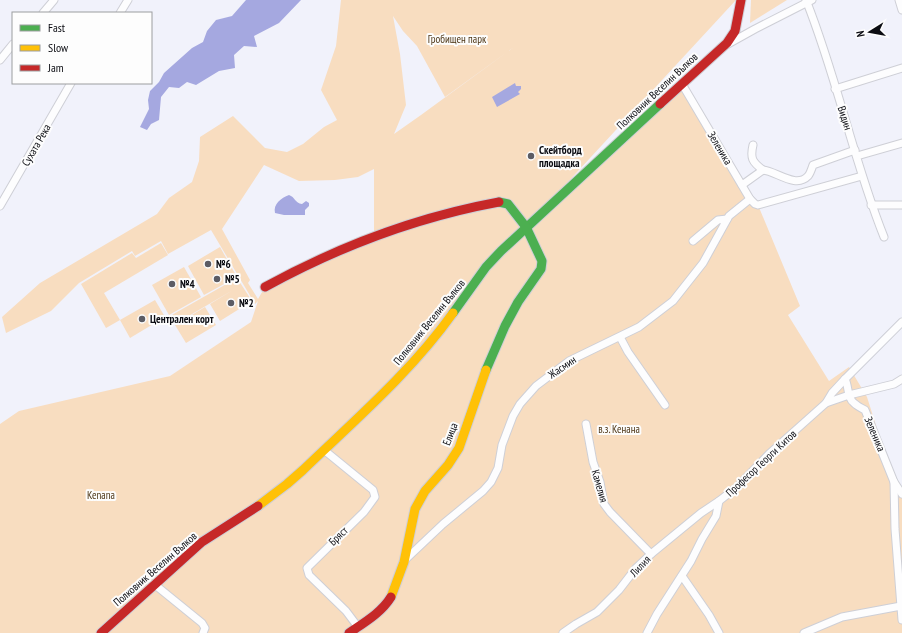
<svg xmlns="http://www.w3.org/2000/svg" width="902" height="633" viewBox="0 0 902 633" font-family="'PT Sans Narrow',sans-serif">
<style>
.green{fill:#f8ddc0;fill-rule:evenodd}
.water{fill:#a5a8e0}
.lines{fill:none;stroke-linecap:round;stroke-linejoin:round}
.street-casing{stroke:#cecfd6;stroke-width:9}
.fast-casing{stroke:#cecfd6;stroke-width:11}
.slow-casing{stroke:#cecfd6;stroke-width:11}
.jam-casing{stroke:#cecfd6;stroke-width:11}
.street{stroke:#fdfdfe;stroke-width:7}
.fast{stroke:#4caf50;stroke-width:9}
.slow{stroke:#ffc107;stroke-width:9}
.jam{stroke:#c62828;stroke-width:9}
.poi-dot{fill:#5c5c64;stroke:#fdfdfd;stroke-width:1.5}
.labels{text-anchor:middle;stroke-width:4;stroke-linejoin:round;paint-order:stroke}
.park-label{font-size:11px;fill:#4d3616;stroke:#fdfdfd}
.street-label{font-size:11px;fill:#0b0c12;stroke:#fdfdfd}
.poi-label{font-size:11px;font-weight:bold;fill:#0b0c12;stroke:#fdfdfd;text-anchor:start}
</style>
<rect width="100%" height="100%" fill="#f1f2fb"/>
<g class="green">
<path d="M 341,0 L 736,0 L 530,223 L 682,84 L 758,205 L 800,306 L 788,315 L 829,381 L 849,367 L 867,397 L 894,482 L 902,494 L 902,633 L 0,633 L 0,424 L 19,411 L 170,376 L 251,322 L 258,301 L 255,304 L 211,230 L 168,254 L 161,241 L 135,256 L 132,251 L 79,283 L 51,311 L 6,333 L 2,317 L 40,283 L 157,214 L 169,198 L 192,182 L 199,161 L 200,137 L 233,116 L 265,148 L 287,152 L 303,144 L 324,127 L 337,120 L 321,90 L 336,46 ZM 393,16 L 403,31 L 417,46 L 445,97 L 514,47 L 421,115 L 394,134 L 406,105 L 400,54 ZM 264,165 L 299,181 L 335,180 L 358,177 L 374,169 L 374,236 L 265,287 L 258,299 L 248,283 L 250,280 L 222,229 Z"/>
<polygon points="751,0 787,0 750,23"/>
<polygon points="161,243 168,255 104,293 120,320 155,300 165,317 130,338 120,320 106,328 81,284 132,253 136,258"/>
<polygon points="220,247 237,277 204,295 188,266"/>
<polygon points="184,267 201,297 169,315 152,285"/>
<polygon points="237,278 252,301 220,321 210,304 233,290 175,324 170,316"/>
<polygon points="205,307 216,325 186,343 175,325"/>
</g>
<g class="water">
<polygon points="246,0 301,0 279,23 254,36 257,47 244,46 234,55 235,68 219,71 196,85 187,82 179,88 169,87 161,97 159,120 151,124 147,130 140,127 149,109 148,100 150,91 159,82 164,73 192,48 203,42 207,31 216,20 232,16"/>
<polygon points="515,83 516,86 521,86 521,89 518,92 520,94 497,107 492,97"/>
<path d="M 289,195 C 295,197 295,203 302,204 L 306,201 L 309,203 L 309,206 L 305,210 L 305,215 L 284,215 L 275,213 C 273,204 281,198 289,195 Z"/>
</g>
<g class="lines">
<g class="street-casing">
<g id="street">
<path d="M 806,0 C 837,77 853,160 884,237"/>
<polyline points="899,0 902,10"/>
<polyline points="43,13 54,0"/>
<polyline points="120,13 128,0"/>
<polyline points="728,44 755,29 812,0"/>
<polyline points="0,60 13,44"/>
<polyline points="682,84 750,199 755,204 758,205 862,176"/>
<polyline points="835,89 902,68"/>
<path d="M 753,145 C 750,158 752,162 763,170"/>
<polyline points="857,156 902,143"/>
<path d="M 742,185 L 763,170 C 776,171 796,189 808,176 C 810,174 812,168 813,165 L 855,150"/>
<polyline points="871,205 902,205"/>
<polyline points="0,206 71,83"/>
<polyline points="693,241 718,220 727,219"/>
<polyline points="620,337 628,352 665,405"/>
<path d="M 845,379 C 849,387 847,398 854,403 C 857,406 861,408 865,410 L 894,482 L 902,494"/>
<polyline points="826,403 849,395 894,384 902,379"/>
<polyline points="586,424 593,462 600,482 604,504 610,512 651,554"/>
<polyline points="324,450 373,490 375,497 364,512 307,568 309,575 346,611 358,627"/>
<polyline points="894,482 895,529 902,620"/>
<polyline points="406,559 443,524 483,491 491,482 498,468 502,445 513,416 520,404 536,386 569,361 639,327 673,301 703,263 729,216 750,199"/>
<polyline points="682,576 709,615 719,633"/>
<polyline points="154,584 202,623 205,628 203,633"/>
<polyline points="563,633 576,624 597,612 619,590 636,568 651,554 701,513 719,501"/>
<polyline points="647,633 657,614 691,561 702,539 716,516 719,501 737,487 770,453 826,403 832,393 845,379 902,322"/>
<polyline points="804,633 842,617 901,606"/>
</g>
</g>
<g class="fast-casing">
<g id="fast">
<polyline points="453,313 486,267 501,251 660,104"/>
<polyline points="486,370 505,326 518,302 541,269 542,261 526,227 508,204 499,202"/>
</g>
</g>
<g class="slow-casing">
<g id="slow">
<path d="M 258,506 L 287,484 L 303,470 C 355,420 411,372 453,313"/>
<polyline points="391,597 404,562 415,509 425,491 448,465 459,448 486,370"/>
</g>
</g>
<g class="jam-casing">
<g id="jam">
<polyline points="660,104 727,43 735,31 741,0"/>
<path d="M 265,287 C 338,247 417,217 499,202"/>
<polyline points="101,633 202,542 258,506"/>
<path d="M 349,633 C 365,622 381,613 391,597"/>
</g>
</g>
<use href="#street" class="street"/>
<use href="#fast" class="fast"/>
<use href="#slow" class="slow"/>
<use href="#jam" class="jam"/>
</g>
<g class="poi-dot">
<circle cx="531" cy="156" r="4"/>
<circle cx="208" cy="264" r="4"/>
<circle cx="217" cy="279" r="4"/>
<circle cx="172" cy="284" r="4"/>
<circle cx="231" cy="303" r="4"/>
<circle cx="142" cy="319" r="4"/>
</g>
<g class="labels">
<g class="park-label">
<text x="457" y="43">Гробищен парк</text>
<text x="619" y="433">в.з. Кенана</text>
<text x="101" y="499">Kenana</text>
</g>
<g class="street-label">
<text transform="translate(657 91) rotate(-43)" y="4">Полковник Веселин Вълков</text>
<text transform="translate(845 118) rotate(72)" y="4">Видин</text>
<text transform="translate(36 145) rotate(-60)" y="4">Сухата Река</text>
<text transform="translate(720 148) rotate(59)" y="4">Зеленика</text>
<text transform="translate(429 322) rotate(-51)" y="4">Полковник Веселин Вълков</text>
<text transform="translate(562 367) rotate(-34)" y="4">Жасмин</text>
<text transform="translate(450 434) rotate(-69)" y="4">Елица</text>
<text transform="translate(875 434) rotate(67)" y="4">Зеленика</text>
<text transform="translate(761 463) rotate(-43)" y="4">Професор Георги Китов</text>
<text transform="translate(600 486) rotate(74)" y="4">Камелия</text>
<text transform="translate(338 536) rotate(-44)" y="4">Бряст</text>
<text transform="translate(640 566) rotate(-47)" y="4">Лилия</text>
<text transform="translate(155 569) rotate(-41)" y="4">Полковник Веселин Вълков</text>
</g>
<g class="poi-label">
<text x="539" y="154">Скейтборд<tspan x="539" dy="13">площадка</tspan></text>
<text x="216" y="268">№6</text>
<text x="225" y="283">№5</text>
<text x="180" y="288">№4</text>
<text x="239" y="307">№2</text>
<text x="150" y="323">Централен корт</text>
</g>
</g>
<rect x="12" y="12" width="140" height="72" fill="#fdfdfd" stroke="#9c9d9f"/>
<rect x="20" y="25" width="20" height="6" fill="#4caf50" stroke="#9c9d9f"/>
<text x="48" y="32" font-size="12" fill="#0b0c12">Fast</text>
<rect x="20" y="45" width="20" height="6" fill="#ffc107" stroke="#9c9d9f"/>
<text x="48" y="52" font-size="12" fill="#0b0c12">Slow</text>
<rect x="20" y="65" width="20" height="6" fill="#c62828" stroke="#9c9d9f"/>
<text x="48" y="72" font-size="12" fill="#0b0c12">Jam</text>
<g transform="translate(870 32) rotate(259)" stroke="#fdfdfd" stroke-width="3" paint-order="stroke">
<path d="M0-3L7 15L0 10L-7 15Z" fill="#0b0c12"/>
<text y="-6" font-size="11" font-weight="bold" text-anchor="middle" fill="#0b0c12">N</text>
</g>
</svg>
